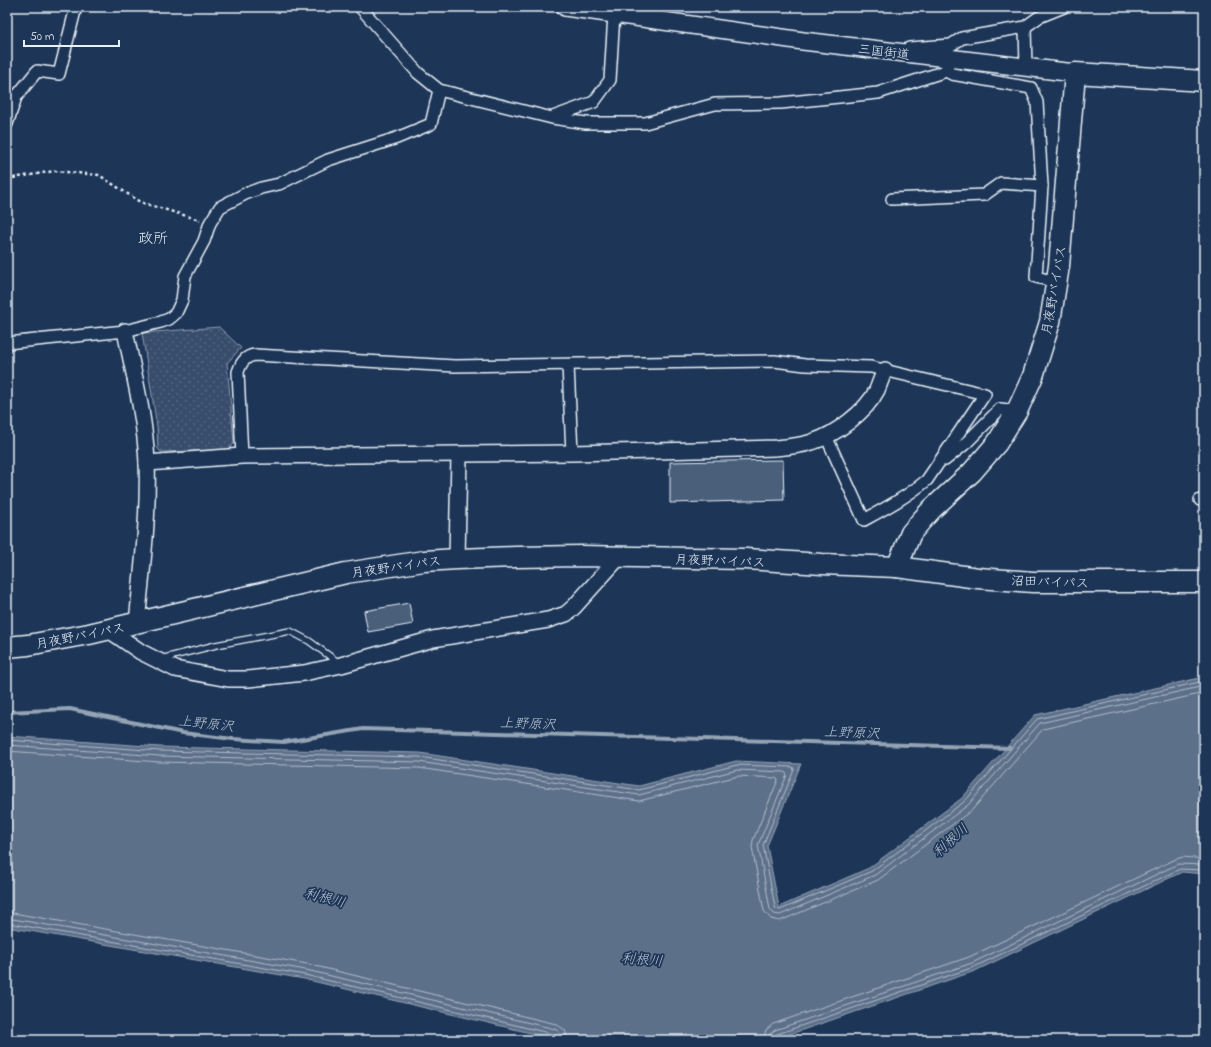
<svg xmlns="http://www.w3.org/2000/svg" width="1211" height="1047" viewBox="0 0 1211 1047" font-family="'Indie Flower','Klee One',sans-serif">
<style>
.park{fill:url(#park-dots);stroke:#909fb2}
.water{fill:#5d7089;stroke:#95a4b5}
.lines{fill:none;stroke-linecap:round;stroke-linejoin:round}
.shore{stroke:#b0bdcc;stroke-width:1}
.stream{stroke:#95a4b5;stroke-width:4}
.building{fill:#495e7a;stroke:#e8f1f8}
.lane-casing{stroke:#e8f1f8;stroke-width:8}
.street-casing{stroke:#e8f1f8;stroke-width:14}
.secondary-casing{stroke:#e8f1f8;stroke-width:18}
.primary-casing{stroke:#e8f1f8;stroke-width:20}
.highway-casing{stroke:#e8f1f8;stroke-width:23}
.path{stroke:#e8f1f8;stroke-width:2.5;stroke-dasharray:3 3;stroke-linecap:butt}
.lane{stroke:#1d3557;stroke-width:5.5}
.street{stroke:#1d3557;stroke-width:11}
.secondary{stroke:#1d3557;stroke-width:15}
.primary{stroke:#1d3557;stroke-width:17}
.highway{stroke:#1d3557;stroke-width:20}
.labels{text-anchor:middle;stroke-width:3.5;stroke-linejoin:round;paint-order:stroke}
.street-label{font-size:13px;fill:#e8f1f8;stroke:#1d3557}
.water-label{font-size:14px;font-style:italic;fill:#b7c4d1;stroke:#1d3557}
.quarter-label{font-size:15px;fill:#e8f1f8;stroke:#1d3557}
</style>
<defs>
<pattern id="park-dots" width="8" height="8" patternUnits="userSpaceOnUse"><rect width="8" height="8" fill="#374d6c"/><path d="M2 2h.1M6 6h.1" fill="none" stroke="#546782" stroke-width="1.8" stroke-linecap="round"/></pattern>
</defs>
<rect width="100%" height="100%" fill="#1d3557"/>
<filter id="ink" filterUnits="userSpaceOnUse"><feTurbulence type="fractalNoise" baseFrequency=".025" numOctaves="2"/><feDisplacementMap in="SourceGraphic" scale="8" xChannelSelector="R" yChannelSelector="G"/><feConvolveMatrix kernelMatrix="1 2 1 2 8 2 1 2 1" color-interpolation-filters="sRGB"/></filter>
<g filter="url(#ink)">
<polygon class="park" points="219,327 241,348 227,363 234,443 229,450 161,452 158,449 157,426 142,333"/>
<polygon class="water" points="1204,677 1204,874 1182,872 975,971 773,1040 560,1040 304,979 7,927 7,736 160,747 420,753 639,786 736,761 801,764 767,846 779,907 869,868 962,798 1035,715"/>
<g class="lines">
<g class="shore">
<polyline points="7,740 160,751 419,757 639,790 737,765 793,767 794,770 763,845 775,907 776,909 780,910 872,871 965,801 1037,719 1204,681"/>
<polyline points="7,745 160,756 419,762 639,795 737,770 785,772 787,775 758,845 770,909 774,914 780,915 875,875 968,805 1040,723 1204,686"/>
<polyline points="7,751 160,762 419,768 639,801 738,776 776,778 778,780 753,840 752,847 764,911 771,919 780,921 878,880 972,810 1043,729 1204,693"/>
<polyline points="7,912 307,964 556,1024 565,1030 568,1040"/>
<polyline points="7,918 306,970 555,1029 560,1033 562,1040"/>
<polyline points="7,923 305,975 553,1034 556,1036 557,1040"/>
<polyline points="763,1040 766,1030 773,1024 969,957 1176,859 1183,857 1204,859"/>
<polyline points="769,1040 770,1034 775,1030 972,963 1178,864 1204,865"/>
<polyline points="774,1040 775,1037 777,1034 974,967 1180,869 1204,870"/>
</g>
<polyline class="stream" points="7,712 70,709 183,733 233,739 284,742 363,729 1010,748"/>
</g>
<g class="building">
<polygon points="783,460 784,500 670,503 670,462"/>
<polygon points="409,603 413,624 368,632 364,611"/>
</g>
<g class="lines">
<g class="lane-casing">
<polyline id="lane" points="161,659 216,645 290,631 309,641 339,663"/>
</g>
<g class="street-casing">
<g id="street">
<polyline points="360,7 418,73 439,90 552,118 586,123 645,123 715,104 781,103 878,93 946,71 948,59"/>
<polyline points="1025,27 1026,67"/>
<polyline points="909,48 951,45 962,38 1025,27 1039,17 1064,7"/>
<polyline points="946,71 952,74 1031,88 1037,102 1042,186"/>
<polyline points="553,117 594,102 610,80 614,14"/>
<polyline points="7,124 16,97 37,71 59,74 76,7"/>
<polyline points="892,199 984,195 1001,183 1042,186 1036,277 1056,282"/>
<polyline points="7,343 125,331 161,322 169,319 176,313 182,300 185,276 204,241 210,223 220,207 245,194 261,188 279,184 328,160 397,138 431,124 439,90"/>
<polyline points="568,365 572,453"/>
<path d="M 242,456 L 238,372 C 241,363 245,356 255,355 L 455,366 L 774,361 L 805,365 L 871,367 L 985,394 L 927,480 C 908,496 886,508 864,520 L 826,436"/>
<polyline points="945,460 965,444 1000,409 1017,411"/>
<polyline points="1200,500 1204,499"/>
</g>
</g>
<g class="secondary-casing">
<g id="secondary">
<path d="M 125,331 C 134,375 145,418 147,463 C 149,516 142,570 137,623"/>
<path d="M 147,463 L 242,456 L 572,453 L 775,448 C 788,447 800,446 812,442 C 835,435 866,412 877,390 C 880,383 882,376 885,370"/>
<polyline points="457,559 459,455"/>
<polyline points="109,630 141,652 175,669 228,679 248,679 304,673 341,665 433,639 548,620 566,614 574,607 619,557"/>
</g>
</g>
<g class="primary-casing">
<polyline id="primary" points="565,7 803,41 1075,73"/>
</g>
<g class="highway-casing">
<g id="highway">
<polyline points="897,567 911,533 921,521 932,509 972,472 997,443 1017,411 1033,376 1050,322 1059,266 1075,73 1204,81"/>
<polyline points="7,647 28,645 89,634 346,573 424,561 457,559 516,557 581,556 746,559 822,564 897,567 978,578 1033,582 1204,582"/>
</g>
</g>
<polyline class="path" points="7,179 55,171 99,175 140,202 200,220"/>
<use href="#lane" class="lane"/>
<use href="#street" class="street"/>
<use href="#secondary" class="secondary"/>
<use href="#primary" class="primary"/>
<use href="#highway" class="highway"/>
</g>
</g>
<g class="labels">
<g class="street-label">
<text transform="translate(884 51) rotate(7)" y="5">三国街道</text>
<text transform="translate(1053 290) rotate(-80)" y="5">月夜野バイパス</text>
<text transform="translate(720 560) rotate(2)" y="5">月夜野バイパス</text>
<text transform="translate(396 566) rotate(-8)" y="5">月夜野バイパス</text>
<text transform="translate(1050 581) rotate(2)" y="5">沼田バイパス</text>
<text transform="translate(80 635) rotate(-11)" y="5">月夜野バイパス</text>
</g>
<g class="water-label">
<text transform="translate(206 723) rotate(6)" y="5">上野原沢</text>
<text transform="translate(528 723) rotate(2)" y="5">上野原沢</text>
<text transform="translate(852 732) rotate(2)" y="5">上野原沢</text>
<text transform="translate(950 840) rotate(-42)" y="5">利根川</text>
<text transform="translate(325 897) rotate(15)" y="5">利根川</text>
<text transform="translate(642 959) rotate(5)" y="5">利根川</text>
</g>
<g class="quarter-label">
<text x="153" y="243">政所</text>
</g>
</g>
<rect width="1211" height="1047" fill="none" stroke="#1d3557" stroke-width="24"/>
<rect x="12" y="12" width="1187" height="1023" fill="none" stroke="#e8f1f8" stroke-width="1.5" filter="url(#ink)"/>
<path d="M24 40v6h95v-6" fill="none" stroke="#e8f1f8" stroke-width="2"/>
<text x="30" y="40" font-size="12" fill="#e8f1f8" stroke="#1d3557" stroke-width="3" paint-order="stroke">50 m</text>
</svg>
